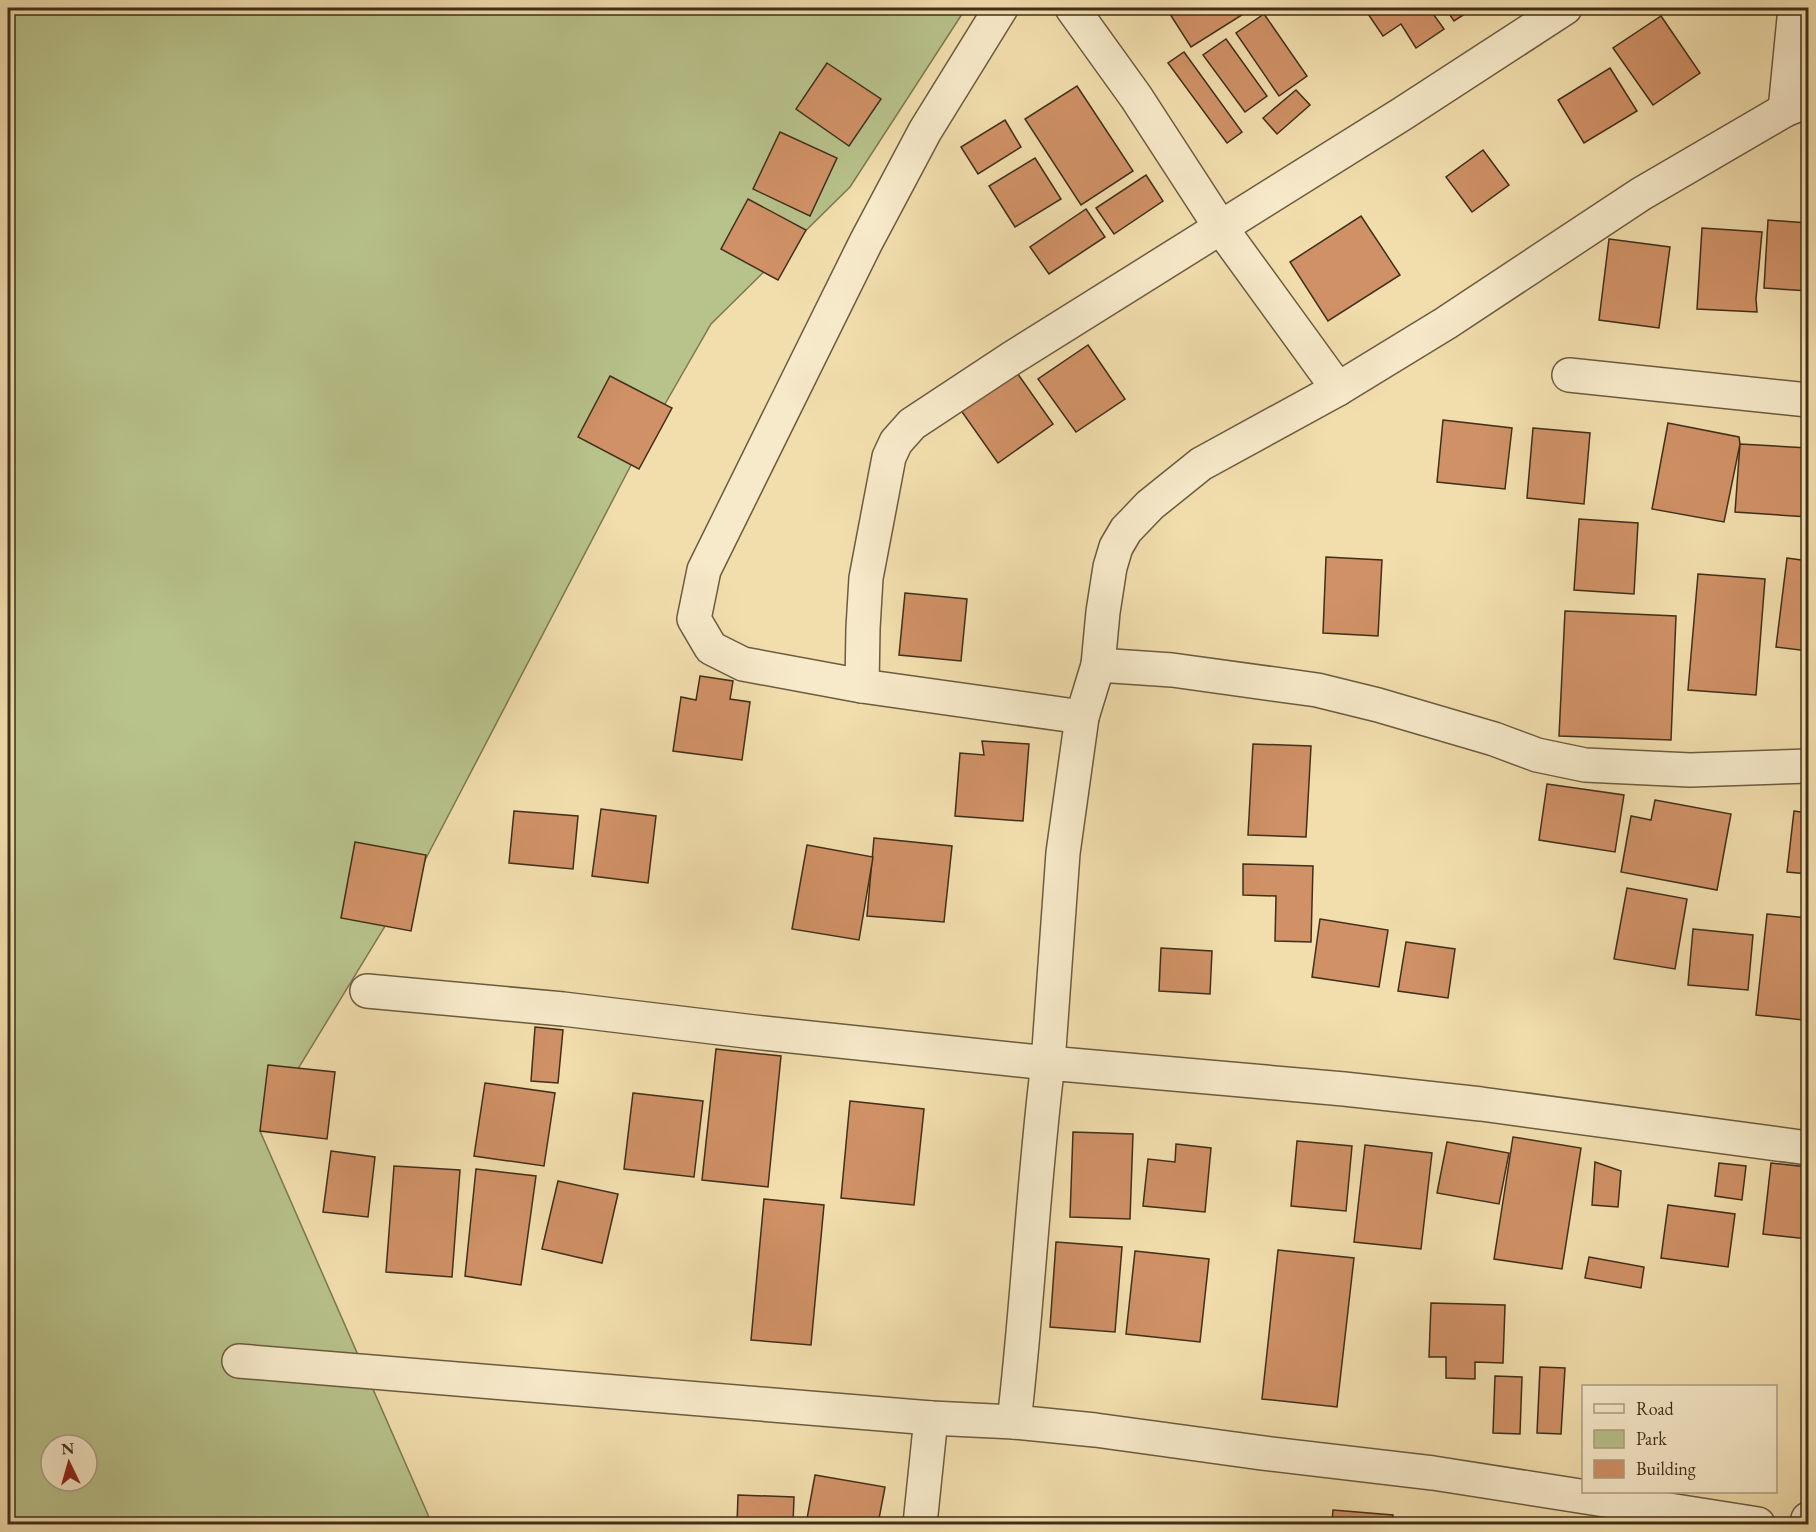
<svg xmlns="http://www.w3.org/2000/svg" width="1816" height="1532" viewBox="0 0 1816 1532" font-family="'EB Garamond',serif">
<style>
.green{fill:#b8c28b;stroke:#7c7852;stroke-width:1.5;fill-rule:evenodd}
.building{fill:#d09166;stroke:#402f1a;stroke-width:1.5}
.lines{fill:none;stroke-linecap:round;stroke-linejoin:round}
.street-casing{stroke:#6c5b3f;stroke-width:36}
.street{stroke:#f7eaca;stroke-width:33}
</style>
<rect width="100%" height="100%" fill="#f2dead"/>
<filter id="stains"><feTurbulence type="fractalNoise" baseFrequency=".00333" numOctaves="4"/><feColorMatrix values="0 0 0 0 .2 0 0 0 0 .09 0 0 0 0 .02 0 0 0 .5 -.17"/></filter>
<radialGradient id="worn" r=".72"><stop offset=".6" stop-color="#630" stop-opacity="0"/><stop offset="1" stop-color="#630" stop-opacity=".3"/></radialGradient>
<path class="green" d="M 8,8 L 966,8 L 850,187 L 711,324 L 642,444 L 423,864 L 260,1131 L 432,1524 L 8,1524 ZM 51,1445 L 87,1445 L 87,1481 L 51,1481 Z"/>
<g class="building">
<polygon points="1173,8 1253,8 1191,47 1168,11"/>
<polygon points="1364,8 1429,8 1444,29 1416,48 1401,24 1383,36"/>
<polygon points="1445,8 1474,8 1454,21"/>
<polygon points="1264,14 1307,76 1279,96 1236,33"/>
<polygon points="1661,16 1700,73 1653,105 1613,48"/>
<polygon points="1226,39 1267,96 1245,112 1203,55"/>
<polygon points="1184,52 1242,132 1227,143 1168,63"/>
<polygon points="827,63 881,99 849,146 796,109"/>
<polygon points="1610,68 1637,111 1584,143 1558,100"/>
<polygon points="1077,86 1133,171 1081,205 1025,119"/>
<polygon points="1296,90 1310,105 1277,134 1263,118"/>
<polygon points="1005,120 1021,147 978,174 961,147"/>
<polygon points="780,132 837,158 810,216 753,189"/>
<polygon points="1483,150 1509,185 1472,212 1446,177"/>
<polygon points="1035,158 1061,199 1015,227 989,186"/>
<polygon points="1146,175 1163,201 1114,234 1096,208"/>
<polygon points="748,199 806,230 778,280 721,249"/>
<polygon points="1086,209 1105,237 1049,274 1030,247"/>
<polygon points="1361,216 1400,275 1328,321 1290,262"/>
<polygon points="1768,220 1808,223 1808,291 1764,288"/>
<polygon points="1702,228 1762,232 1756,299 1757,312 1697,309"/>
<polygon points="1609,239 1670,247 1659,328 1599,320"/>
<polygon points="1088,345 1125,399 1076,432 1038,379"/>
<polygon points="1015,370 1053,424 998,463 960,409"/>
<polygon points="610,376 672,408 639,469 578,437"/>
<polygon points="1443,420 1512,428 1505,489 1437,482"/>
<polygon points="1668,423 1739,437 1740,444 1724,522 1652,509"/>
<polygon points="1533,428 1590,433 1584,504 1527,498"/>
<polygon points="1740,444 1808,448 1808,517 1735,512"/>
<polygon points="1579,519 1638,523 1634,594 1574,590"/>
<polygon points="1326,557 1382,560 1378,636 1323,633"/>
<polygon points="1787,558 1808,561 1808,651 1776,647"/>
<polygon points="1698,574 1765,579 1756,695 1688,690"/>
<polygon points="905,593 967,599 961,661 899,655"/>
<polygon points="1565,611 1676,616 1671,740 1559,736"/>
<polygon points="700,676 733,681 730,699 750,702 742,760 673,751 681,697 696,700"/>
<polygon points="982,741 1029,744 1023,821 955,816 960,753 984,755"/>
<polygon points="1253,744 1311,746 1306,837 1248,835"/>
<polygon points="1547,784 1624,795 1615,852 1539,840"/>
<polygon points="1655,800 1731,814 1717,890 1621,872 1631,816 1651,820"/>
<polygon points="601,809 656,816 648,883 592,876"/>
<polygon points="514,811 578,816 573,869 509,863"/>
<polygon points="1794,811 1808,813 1808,874 1787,872"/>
<polygon points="874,838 952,846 944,922 867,916"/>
<polygon points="355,842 426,855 411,931 341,918"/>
<polygon points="807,845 873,857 859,940 792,929"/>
<polygon points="1243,864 1313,866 1311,942 1275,941 1276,896 1243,895"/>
<polygon points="1627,888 1687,899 1675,969 1614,959"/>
<polygon points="1767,914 1808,918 1808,1002 1805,1002 1803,1020 1756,1015"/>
<polygon points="1320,919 1388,930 1379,987 1312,977"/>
<polygon points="1693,929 1753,935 1748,990 1688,985"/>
<polygon points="1406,942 1455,949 1448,998 1398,991"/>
<polygon points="1161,948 1212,951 1210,994 1159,991"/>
<polygon points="535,1027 563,1030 558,1083 531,1081"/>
<polygon points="716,1049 781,1056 768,1187 702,1180"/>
<polygon points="268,1065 335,1072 327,1139 260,1131"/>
<polygon points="485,1083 555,1093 544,1166 474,1156"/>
<polygon points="633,1093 703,1101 694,1177 624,1169"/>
<polygon points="850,1101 924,1109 914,1205 841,1198"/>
<polygon points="1073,1132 1133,1134 1130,1219 1070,1217"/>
<polygon points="1513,1137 1581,1148 1562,1269 1494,1259"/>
<polygon points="1297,1141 1352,1146 1346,1211 1291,1206"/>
<polygon points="1447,1142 1509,1153 1499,1204 1437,1193"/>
<polygon points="1176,1144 1211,1148 1205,1212 1143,1206 1148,1159 1175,1162"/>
<polygon points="1365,1145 1432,1153 1421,1249 1354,1242"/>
<polygon points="331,1151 375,1157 368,1217 323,1212"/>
<polygon points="1595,1162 1621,1171 1618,1207 1592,1205"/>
<polygon points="1719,1163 1746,1166 1742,1200 1715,1196"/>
<polygon points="1771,1163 1808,1167 1808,1239 1763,1234"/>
<polygon points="394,1166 460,1170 452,1277 386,1272"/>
<polygon points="476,1169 536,1176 521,1285 465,1276"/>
<polygon points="558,1181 618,1194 602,1263 542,1249"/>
<polygon points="764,1199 824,1205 811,1345 751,1340"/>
<polygon points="1668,1205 1735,1214 1728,1267 1661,1258"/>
<polygon points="1056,1242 1122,1247 1115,1332 1050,1327"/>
<polygon points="1278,1250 1354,1258 1337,1407 1262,1399"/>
<polygon points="1135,1251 1209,1259 1200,1342 1126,1334"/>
<polygon points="1589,1257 1644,1267 1641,1288 1585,1278"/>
<polygon points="1431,1303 1505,1305 1503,1363 1475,1362 1475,1379 1446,1378 1446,1357 1429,1357"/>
<polygon points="1540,1367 1565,1368 1561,1434 1537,1433"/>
<polygon points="1495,1376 1522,1377 1520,1434 1493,1433"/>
<polygon points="815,1475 885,1487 878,1524 806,1524"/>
<polygon points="738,1495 794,1497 793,1524 737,1524"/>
<polygon points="1333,1510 1393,1515 1392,1524 1332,1524"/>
</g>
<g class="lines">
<g class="street-casing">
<g id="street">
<polyline points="1001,8 925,131 866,242 704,570 694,619 711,648 743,664 862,686 1082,717"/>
<polyline points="1072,8 1136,97 1221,228 1338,389"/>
<polyline points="1808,101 1785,110 1641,194 1446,323 1338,389 1201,464 1150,505 1126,530 1116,547 1110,567 1103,612 1098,665 1172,670 1317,690 1378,705 1494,739 1537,755 1585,765 1690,770 1808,766"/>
<polyline points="1785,110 1795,8"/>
<polyline points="1569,375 1808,400"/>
<polyline points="862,686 863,628 866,578 889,457 896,442 912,424 1012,358 1402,114 1565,8"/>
<polyline points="367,991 563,1009 754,1032 1048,1063 1063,853 1082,717 1098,665"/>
<polyline points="239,1361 931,1418 1014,1422"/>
<polyline points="920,1524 931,1418"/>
<path d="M 1758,1524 L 1433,1473 L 1263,1453 L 1095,1430 L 1014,1422 C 1028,1303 1033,1183 1048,1063 L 1344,1089 L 1481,1104 L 1808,1148"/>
<polyline points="1807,1524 1808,1519"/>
</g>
</g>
<use href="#street" class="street"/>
</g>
<rect width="1816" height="1532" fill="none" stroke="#f2dead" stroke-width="30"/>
<rect x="9" y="9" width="1798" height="1514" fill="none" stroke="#402f1a" stroke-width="3"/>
<rect x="15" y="15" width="1786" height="1502" fill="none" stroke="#402f1a" stroke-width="1.5"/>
<rect x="1582" y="1385" width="195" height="108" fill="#f7eaca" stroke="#ae9f84" stroke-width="1.5"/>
<rect x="1594" y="1404" width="30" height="9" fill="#f7eaca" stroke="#ae9f84" stroke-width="1.5"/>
<text x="1636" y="1415" font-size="18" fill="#402f1a">Road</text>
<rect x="1594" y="1430" width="30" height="18" fill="#b8c28b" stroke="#ae9f84" stroke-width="1.5"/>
<text x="1636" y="1445" font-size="18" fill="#402f1a">Park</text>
<rect x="1594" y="1460" width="30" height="18" fill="#d09166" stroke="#ae9f84" stroke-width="1.5"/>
<text x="1636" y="1475" font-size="18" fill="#402f1a">Building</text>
<g transform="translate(69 1463) rotate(355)"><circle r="28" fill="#f7eaca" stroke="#ae9f84" stroke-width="1.5"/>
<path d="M0-4.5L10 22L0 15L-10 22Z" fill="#8f2418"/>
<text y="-9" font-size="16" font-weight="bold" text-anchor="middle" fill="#402f1a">N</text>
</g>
<rect width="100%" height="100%" filter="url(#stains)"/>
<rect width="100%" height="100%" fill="url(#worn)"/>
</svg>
